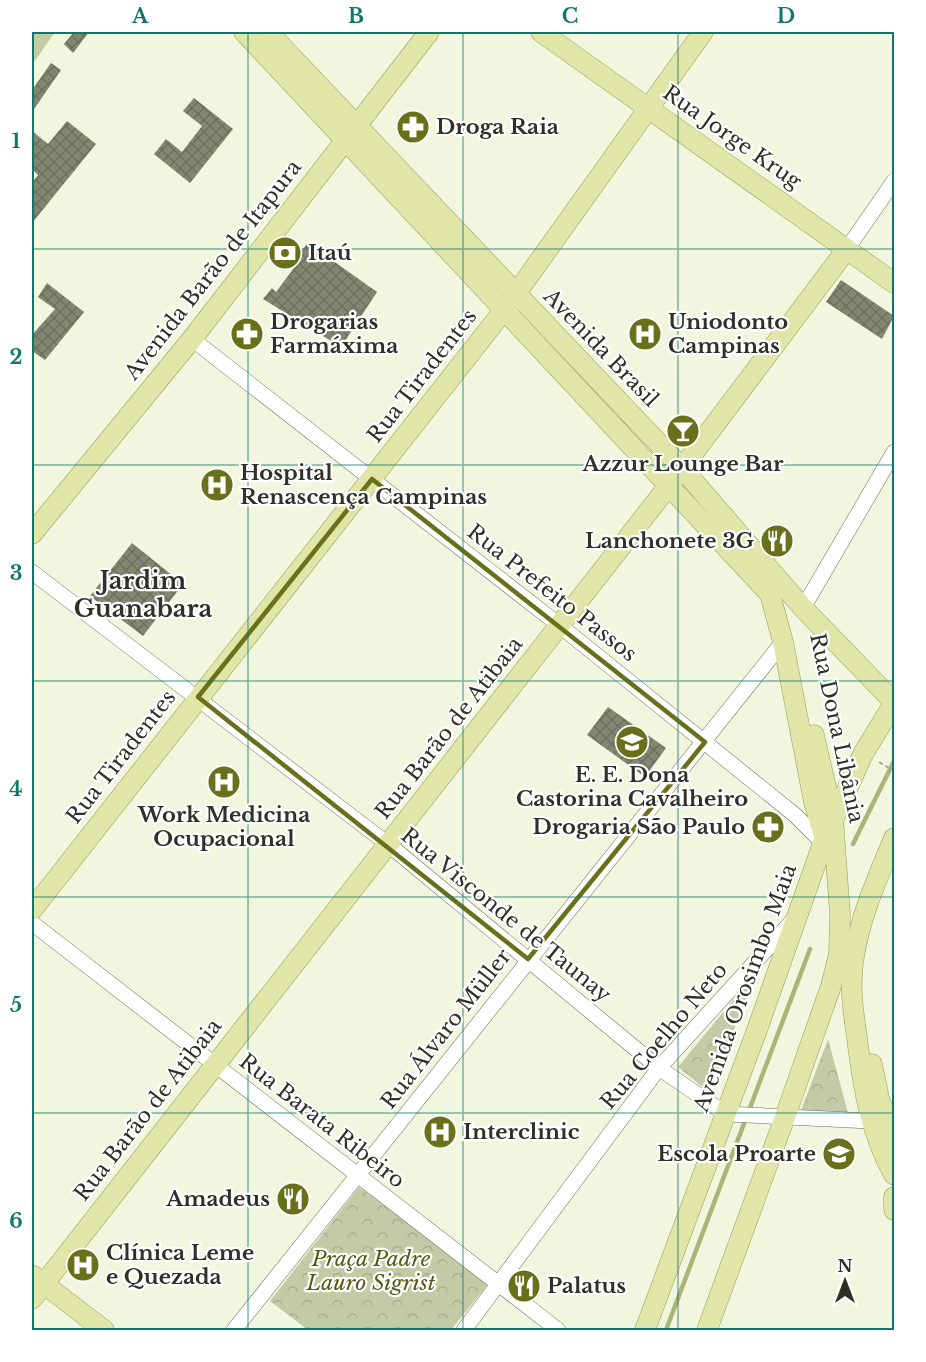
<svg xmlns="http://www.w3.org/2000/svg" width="926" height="1362" viewBox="0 0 926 1362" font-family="'Libre Baskerville',serif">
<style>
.grass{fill:#c4caa5}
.forest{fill:url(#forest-crowns)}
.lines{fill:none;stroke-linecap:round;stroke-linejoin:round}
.stream{stroke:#acb578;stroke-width:4.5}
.building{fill:url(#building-cross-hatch)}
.minor-casing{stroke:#6a6e59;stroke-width:16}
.major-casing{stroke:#939c54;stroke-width:21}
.path{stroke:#abae9c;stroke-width:2;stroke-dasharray:4.5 3;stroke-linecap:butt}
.minor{stroke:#fff;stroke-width:15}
.major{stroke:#dfe6a7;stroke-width:20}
.marked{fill:none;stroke:#687119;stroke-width:4.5;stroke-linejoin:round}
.grid{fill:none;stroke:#0f766e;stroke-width:1.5;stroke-opacity:0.55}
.labels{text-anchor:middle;stroke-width:4.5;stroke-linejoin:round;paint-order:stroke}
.poi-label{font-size:21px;font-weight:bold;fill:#2f3027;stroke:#fff;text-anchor:start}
.street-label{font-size:21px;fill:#2f3027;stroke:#fff}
.park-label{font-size:21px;font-style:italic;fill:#535a14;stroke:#fff}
.quarter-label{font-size:24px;font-weight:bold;fill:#2f3027;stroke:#fff}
.neatline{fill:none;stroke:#0f766e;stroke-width:2}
.grid-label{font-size:20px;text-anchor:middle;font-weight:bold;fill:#0f766e}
</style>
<defs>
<pattern id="forest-crowns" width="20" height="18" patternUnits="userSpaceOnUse" patternTransform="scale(1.5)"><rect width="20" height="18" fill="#c4caa5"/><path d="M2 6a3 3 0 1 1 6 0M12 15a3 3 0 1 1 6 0" fill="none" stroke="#a9ae8e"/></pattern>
<pattern id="building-cross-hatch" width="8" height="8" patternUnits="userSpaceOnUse" patternTransform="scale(1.5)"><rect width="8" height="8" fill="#838772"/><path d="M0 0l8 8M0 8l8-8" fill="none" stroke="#6c6f5e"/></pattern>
</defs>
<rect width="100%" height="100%" fill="#f2f6df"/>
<polygon class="grass" points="32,32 55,32 32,65"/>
<g class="forest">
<polygon points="757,971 709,1092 678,1067"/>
<polygon points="828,1039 848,1113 800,1113"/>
<polygon points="359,1187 489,1283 451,1330 308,1330 270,1301"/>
</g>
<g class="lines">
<g class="stream">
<polyline points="853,844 894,761"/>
<polyline points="666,1330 810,949"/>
</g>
</g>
<g class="building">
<polygon points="74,32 89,32 73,53 64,44"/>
<polygon points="51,63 61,70 32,112 32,90"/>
<polygon points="194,98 233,129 190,183 154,154 166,139 182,152 202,126 183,111"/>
<polygon points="67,121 96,144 32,223 32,183 38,175 32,169 32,131 48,144"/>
<polygon points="308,243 377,292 341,347 263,299 272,288 276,292 297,264 293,261"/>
<polygon points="841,280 894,316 882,339 826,302"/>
<polygon points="47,283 84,312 45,360 32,351 32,335 55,309 38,297"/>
<polygon points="132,543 183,584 143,636 90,596"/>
<polygon points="608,707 666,748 645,777 587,735"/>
</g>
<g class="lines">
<g class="minor-casing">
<g id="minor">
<polyline points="847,249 894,181"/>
<polyline points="192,339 559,625 795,815 823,843"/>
<polyline points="32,572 389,845 659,1068 726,1114 870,1121"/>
<polyline points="803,608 894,452"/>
<polyline points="32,923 558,1330"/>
<polyline points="234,1330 783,642"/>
<polyline points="464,1330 659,1068 794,919"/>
</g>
</g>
<g class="major-casing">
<g id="major">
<polyline points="244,32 770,594 783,642 814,802 825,839"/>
<polyline points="268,32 682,468 803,608 894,702"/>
<polyline points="541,32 894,283"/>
<polyline points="32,534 192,339 429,32"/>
<path d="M 894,838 C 878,877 861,914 854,956 C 849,984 853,1010 857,1038 C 863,1087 870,1131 894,1175"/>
<polyline points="32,910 505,309 703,32"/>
<polyline points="872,1064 879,1098 894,1139"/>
<polyline points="894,1197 894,1210"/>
<polyline points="32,1275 104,1330"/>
<polyline points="32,1299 670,484 847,249"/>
<polyline points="645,1330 757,1030 823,843 863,754 894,703"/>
<polyline points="707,1330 785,1117 831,986 839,954 840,915 833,818 814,735"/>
</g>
</g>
<polyline class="path" points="879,762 894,771"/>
<use href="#minor" class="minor"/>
<use href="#major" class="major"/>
</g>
<path class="marked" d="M 372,479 L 705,742 L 528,959 L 198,697 Z"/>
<path class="grid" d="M 248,32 L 248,1330M 463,32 L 463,1330M 678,32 L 678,1330M 32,249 L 894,249M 32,465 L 894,465M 32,681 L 894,681M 32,897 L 894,897M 32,1113 L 894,1113"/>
<defs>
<g id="pharmacy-disc" transform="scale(1.725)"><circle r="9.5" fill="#687119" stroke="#fff"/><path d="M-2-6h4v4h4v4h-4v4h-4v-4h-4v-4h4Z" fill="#fff"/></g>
<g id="bank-disc" transform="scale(1.725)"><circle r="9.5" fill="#687119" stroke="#fff"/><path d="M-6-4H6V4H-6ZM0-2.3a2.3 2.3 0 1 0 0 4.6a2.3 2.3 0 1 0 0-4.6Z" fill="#fff"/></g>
<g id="hospital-disc" transform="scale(1.725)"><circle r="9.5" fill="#687119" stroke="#fff"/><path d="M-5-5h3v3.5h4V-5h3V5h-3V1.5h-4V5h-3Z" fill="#fff"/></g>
<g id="bar-disc" transform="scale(1.725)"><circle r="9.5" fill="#687119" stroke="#fff"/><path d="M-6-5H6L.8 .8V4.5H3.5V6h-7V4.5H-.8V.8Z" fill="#fff"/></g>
<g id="restaurant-disc" transform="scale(1.725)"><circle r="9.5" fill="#687119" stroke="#fff"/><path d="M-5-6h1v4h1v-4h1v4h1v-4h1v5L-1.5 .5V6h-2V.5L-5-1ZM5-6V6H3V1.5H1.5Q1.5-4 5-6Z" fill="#fff"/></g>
<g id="school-disc" transform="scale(1.725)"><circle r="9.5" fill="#687119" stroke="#fff"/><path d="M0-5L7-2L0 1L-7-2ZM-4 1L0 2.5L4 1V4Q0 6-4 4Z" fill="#fff"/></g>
<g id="university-disc" transform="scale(1.725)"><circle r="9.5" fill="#687119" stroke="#fff"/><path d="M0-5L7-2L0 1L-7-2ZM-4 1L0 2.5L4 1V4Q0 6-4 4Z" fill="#fff"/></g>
</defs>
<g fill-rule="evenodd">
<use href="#pharmacy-disc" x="413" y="127"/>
<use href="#bank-disc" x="285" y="253"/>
<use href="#pharmacy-disc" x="247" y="334"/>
<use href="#hospital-disc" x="645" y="334"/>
<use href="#bar-disc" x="683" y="431"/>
<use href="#hospital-disc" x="217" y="485"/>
<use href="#restaurant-disc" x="777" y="541"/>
<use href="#school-disc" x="632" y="742"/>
<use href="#hospital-disc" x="224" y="782"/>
<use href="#pharmacy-disc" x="768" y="827"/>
<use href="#hospital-disc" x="440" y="1132"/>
<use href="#university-disc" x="839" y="1154"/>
<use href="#restaurant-disc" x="293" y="1199"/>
<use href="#hospital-disc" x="83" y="1265"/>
<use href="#restaurant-disc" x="524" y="1286"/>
</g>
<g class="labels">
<g class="poi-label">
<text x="436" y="134">Droga Raia</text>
<text x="308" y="260">Itaú</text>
<text x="270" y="329">Drogarias<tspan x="270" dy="24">Farmáxima</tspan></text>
<text x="668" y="329">Uniodonto<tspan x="668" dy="24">Campinas</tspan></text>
<text x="683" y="471" text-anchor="middle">Azzur Lounge Bar</text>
<text x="240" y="480">Hospital<tspan x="240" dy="24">Renascença Campinas</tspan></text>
<text x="754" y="548" text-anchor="end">Lanchonete 3G</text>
<text x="632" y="782" text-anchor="middle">E. E. Dona<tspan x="632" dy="24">Castorina Cavalheiro</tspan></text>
<text x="224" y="822" text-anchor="middle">Work Medicina<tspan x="224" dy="24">Ocupacional</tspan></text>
<text x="745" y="834" text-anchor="end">Drogaria São Paulo</text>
<text x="463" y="1139">Interclinic</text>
<text x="816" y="1161" text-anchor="end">Escola Proarte</text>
<text x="270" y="1206" text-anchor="end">Amadeus</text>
<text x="106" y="1260">Clínica Leme<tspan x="106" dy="24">e Quezada</tspan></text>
<text x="547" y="1293">Palatus</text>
</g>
<g class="street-label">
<text transform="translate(732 137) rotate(35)" y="7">Rua Jorge Krug</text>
<text transform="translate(213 270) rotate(-52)" y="7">Avenida Barão de Itapura</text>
<text transform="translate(601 348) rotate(46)" y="7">Avenida Brasil</text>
<text transform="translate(422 376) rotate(-52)" y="7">Rua Tiradentes</text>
<text transform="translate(552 593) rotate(38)" y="7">Rua Prefeito Passos</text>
<text transform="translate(449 728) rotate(-52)" y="7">Rua Barão de Atibaia</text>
<text transform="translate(837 728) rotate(78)" y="7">Rua Dona Libânia</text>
<text transform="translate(121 757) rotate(-52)" y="7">Rua Tiradentes</text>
<text transform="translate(506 915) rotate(39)" y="7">Rua Visconde de Taunay</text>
<text transform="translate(745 988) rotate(-70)" y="7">Avenida Orosimbo Maia</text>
<text transform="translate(446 1029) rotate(-52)" y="7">Rua Álvaro Müller</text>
<text transform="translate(664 1036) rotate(-50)" y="7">Rua Coelho Neto</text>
<text transform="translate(148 1110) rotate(-52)" y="7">Rua Barão de Atibaia</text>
<text transform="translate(322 1121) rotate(38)" y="7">Rua Barata Ribeiro</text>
</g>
<g class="park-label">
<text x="371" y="1266">Praça Padre<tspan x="371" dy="24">Lauro Sigrist</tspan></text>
</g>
<g class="quarter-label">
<text x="143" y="589">Jardim<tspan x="143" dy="28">Guanabara</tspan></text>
</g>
</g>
<rect width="926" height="1362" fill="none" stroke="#ffffff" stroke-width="66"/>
<g transform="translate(845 1281)" stroke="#ffffff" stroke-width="4.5" paint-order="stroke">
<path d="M0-4.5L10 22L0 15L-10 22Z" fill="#2f3027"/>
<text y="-9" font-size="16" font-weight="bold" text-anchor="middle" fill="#2f3027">N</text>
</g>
<rect x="33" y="33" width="860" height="1296" class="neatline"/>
<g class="grid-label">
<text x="140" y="23">A</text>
<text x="356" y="23">B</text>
<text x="570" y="23">C</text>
<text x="786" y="23">D</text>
<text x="16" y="148">1</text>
<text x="16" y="364">2</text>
<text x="16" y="580">3</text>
<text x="16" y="796">4</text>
<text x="16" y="1012">5</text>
<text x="16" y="1228">6</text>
</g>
</svg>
